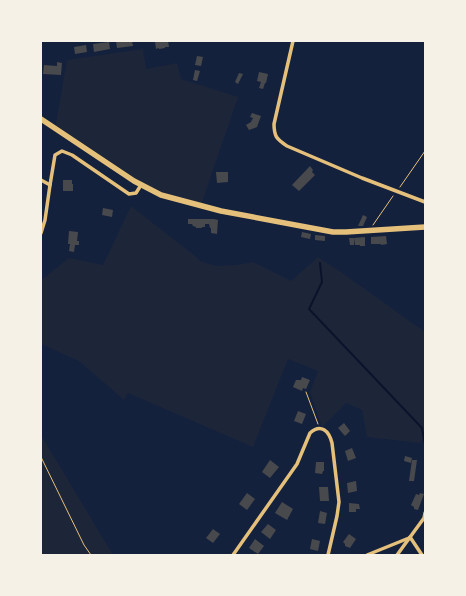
<svg xmlns="http://www.w3.org/2000/svg" width="466" height="596" viewBox="0 0 466 596" font-family="'Public Sans',sans-serif">
<style>
.green{fill:#1d2539}
.lines{fill:none;stroke-linecap:round;stroke-linejoin:round}
.stream{stroke:#0b132b;stroke-width:2}
.building{fill:#48494c}
.path{stroke:#e5c07b;stroke-width:1}
.minor{stroke:#e5c07b;stroke-width:3.5}
.primary{stroke:#e5c07b;stroke-width:5.5}
</style>
<rect width="100%" height="100%" fill="#14213d"/>
<g class="green">
<polygon points="143,49 146,69 177,63 181,79 238,97 201,205 161,195 55,129 67,60"/>
<polygon points="131,206 185,248 202,262 217,266 237,265 253,262 291,281 318,257 341,272 425,332 425,435 420,443 367,437 362,410 346,403 322,427 310,392 318,371 288,359 253,447 128,393 124,400 79,361 41,344 41,280 69,258 103,265"/>
<polygon points="41,435 113,555 41,555"/>
</g>
<g class="lines">
<polyline class="stream" points="320,263 322,282 309,309 422,428 425,445"/>
</g>
<g class="building">
<polygon points="116,41 132,41 133,46 117,48"/>
<polygon points="157,41 168,41 169,47 165,47 165,48 159,49 159,48 156,49 155,42"/>
<polygon points="109,42 110,49 94,52 93,44"/>
<polygon points="86,45 87,52 75,54 74,47"/>
<polygon points="197,56 203,57 201,66 195,65"/>
<polygon points="57,62 62,63 61,75 43,74 44,65 57,66"/>
<polygon points="195,70 200,71 197,81 193,80"/>
<polygon points="259,72 268,74 266,83 265,83 263,89 259,88 261,82 257,81"/>
<polygon points="239,73 243,74 238,84 235,82"/>
<polygon points="252,113 261,116 257,127 249,130 246,125 251,122 253,118 250,117"/>
<polygon points="310,166 313,170 312,172 315,175 299,191 292,185"/>
<polygon points="216,172 228,172 228,182 217,183"/>
<polygon points="63,180 72,180 72,184 73,184 73,191 63,191"/>
<polygon points="103,208 113,210 112,217 102,215"/>
<polygon points="363,215 367,217 363,226 358,226"/>
<polygon points="188,219 214,219 218,220 217,234 211,233 211,228 210,228 209,224 205,224 205,227 202,227 202,228 196,228 196,227 193,226 192,224 188,224"/>
<polygon points="69,231 78,232 77,241 79,241 79,245 75,245 74,252 69,251 70,244 68,244"/>
<polygon points="302,232 311,234 310,239 301,237"/>
<polygon points="315,235 325,236 325,241 315,240"/>
<polygon points="386,236 387,244 381,245 381,244 371,244 371,237"/>
<polygon points="365,237 365,246 360,246 360,245 355,245 354,238"/>
<polygon points="349,238 354,238 354,245 350,245"/>
<polygon points="302,377 310,380 306,389 303,388 302,391 293,387 296,380 301,380"/>
<polygon points="298,411 306,414 302,424 294,421"/>
<polygon points="344,423 350,431 345,436 338,428"/>
<polygon points="352,448 356,458 348,461 345,451"/>
<polygon points="405,456 412,458 411,463 404,461"/>
<polygon points="270,460 279,467 270,478 262,472"/>
<polygon points="412,460 417,460 414,481 409,481"/>
<polygon points="316,462 324,462 324,471 323,471 322,474 315,473"/>
<polygon points="356,481 357,491 348,493 347,483"/>
<polygon points="319,487 328,487 329,501 320,501"/>
<polygon points="247,493 255,499 247,510 239,504"/>
<polygon points="420,493 424,494 418,510 414,509 414,507 411,505 416,494 419,495"/>
<polygon points="282,502 293,509 287,520 275,513"/>
<polygon points="349,503 359,504 360,509 356,509 356,512 349,512"/>
<polygon points="320,511 327,513 325,524 318,523"/>
<polygon points="268,524 276,530 270,539 261,532"/>
<polygon points="213,529 220,534 213,543 206,538"/>
<polygon points="349,534 356,539 350,548 345,546 345,544 343,542"/>
<polygon points="255,539 264,546 258,554 249,548"/>
<polygon points="312,539 320,541 318,551 310,549"/>
</g>
<g class="lines">
<g class="path">
<polyline points="400,187 425,151"/>
<polyline points="373,225 393,196"/>
<polyline points="306,392 318,424"/>
<polyline points="41,457 84,545 91,555"/>
</g>
<g class="minor">
<path d="M 293,41 L 274,124 C 274,137 277,139 287,146 L 362,178 L 425,202"/>
<polyline points="41,180 50,185"/>
<polyline points="41,233 45,220 50,185 55,155 62,151 72,155 129,194 136,193 141,185"/>
<polyline points="410,537 422,555"/>
<path d="M 233,555 L 297,464 L 310,433 C 321,423 329,431 332,443 L 339,502 L 337,516 L 328,555"/>
<polyline points="367,555 409,538"/>
<polyline points="397,555 424,518 425,513"/>
</g>
<polyline class="primary" points="41,119 134,181 161,195 221,211 333,232 346,232 425,227"/>
</g>
<rect width="466" height="596" fill="none" stroke="#f6f1e7" stroke-width="84"/>
</svg>
